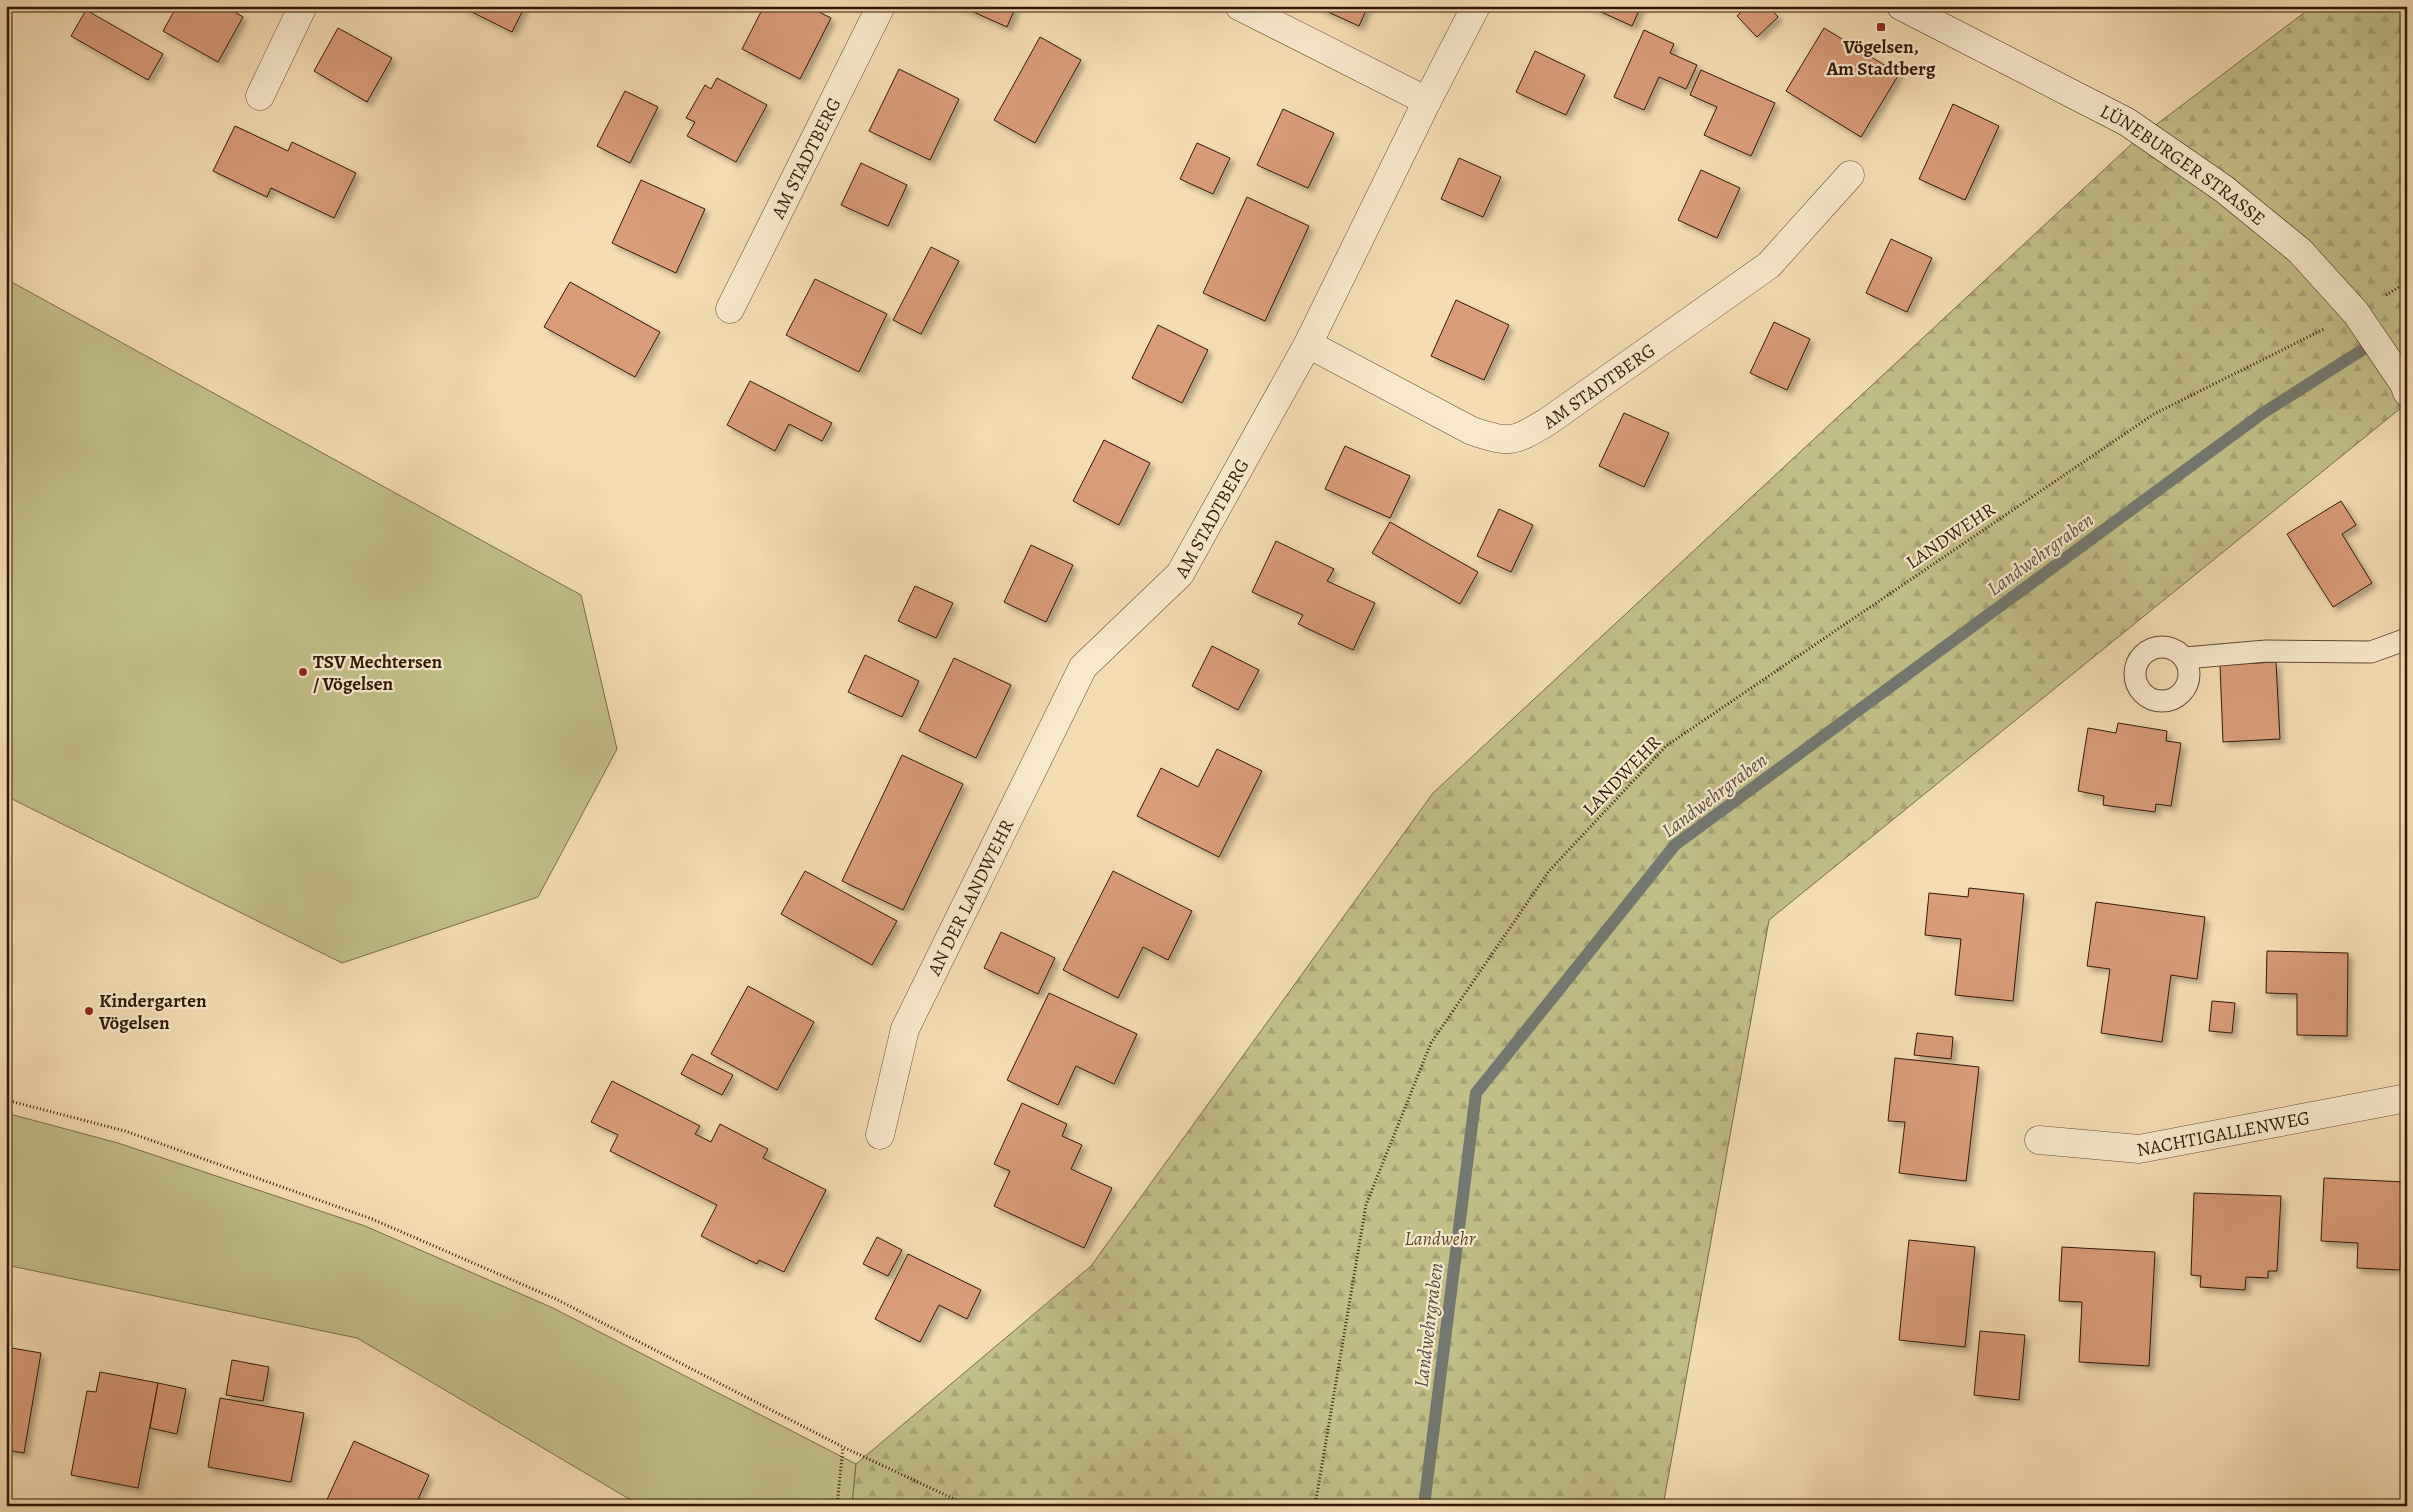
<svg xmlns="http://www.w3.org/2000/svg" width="2413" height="1512" viewBox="0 0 2413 1512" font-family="Alegreya,serif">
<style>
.grass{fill:#c2bf88;stroke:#786b48}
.forest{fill:url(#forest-firs);stroke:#786b48}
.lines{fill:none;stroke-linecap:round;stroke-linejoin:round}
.stream{stroke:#737871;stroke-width:12}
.building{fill:#da9b78;stroke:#2f1707;filter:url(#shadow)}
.lane-casing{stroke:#604832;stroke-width:23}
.street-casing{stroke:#604832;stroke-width:29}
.secondary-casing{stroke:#2f1707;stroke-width:29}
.path{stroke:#2f1707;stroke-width:3;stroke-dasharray:1 2.5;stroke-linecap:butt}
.lane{stroke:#f8e9ce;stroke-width:21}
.street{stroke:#f8e9ce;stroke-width:28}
.secondary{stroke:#f8e9ce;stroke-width:28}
.poi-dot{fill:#8f2418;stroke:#f8e9ce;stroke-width:2}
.labels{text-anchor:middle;stroke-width:4.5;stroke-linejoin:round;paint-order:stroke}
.poi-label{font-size:19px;font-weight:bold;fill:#2f1707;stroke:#f8e9ce;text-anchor:start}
.street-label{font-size:19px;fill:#2f1707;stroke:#f8e9ce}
.park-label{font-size:19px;font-style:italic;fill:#5b492e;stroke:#f8e9ce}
.water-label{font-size:20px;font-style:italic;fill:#575045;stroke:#f8e9ce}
</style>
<defs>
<pattern id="forest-firs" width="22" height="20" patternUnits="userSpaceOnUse" patternTransform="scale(1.25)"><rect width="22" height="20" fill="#c2bf88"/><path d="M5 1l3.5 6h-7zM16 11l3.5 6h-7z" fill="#a7a374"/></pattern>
<filter id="shadow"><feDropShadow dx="4.5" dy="4.5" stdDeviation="2.5" flood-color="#0004"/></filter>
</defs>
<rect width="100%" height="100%" fill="#f4ddb3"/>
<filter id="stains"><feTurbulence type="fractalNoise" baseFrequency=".004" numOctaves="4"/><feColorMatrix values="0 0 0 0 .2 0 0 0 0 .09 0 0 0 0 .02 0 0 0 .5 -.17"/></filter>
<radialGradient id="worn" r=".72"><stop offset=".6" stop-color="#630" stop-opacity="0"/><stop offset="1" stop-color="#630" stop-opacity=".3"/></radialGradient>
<g class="grass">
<polygon points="6,279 581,595 617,749 538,897 342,963 6,796"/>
<polygon points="6,1113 118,1143 365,1226 553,1308 856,1464 852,1506 641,1506 357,1338 6,1265"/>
</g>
<polygon class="forest" points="2313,6 2407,6 2407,403 1769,920 1663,1506 852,1506 856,1464 1091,1266 1433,793 2136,140"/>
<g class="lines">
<polyline class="stream" points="1424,1506 1476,1093 1675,845 2263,413 2370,345"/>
</g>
<g class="building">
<polygon points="177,6 225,6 243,17 218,62 163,31"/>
<polygon points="460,6 525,6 512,32"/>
<polygon points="764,6 807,6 831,18 800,79 742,49"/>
<polygon points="960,6 1016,6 1007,27"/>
<polygon points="1315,6 1368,6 1359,26"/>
<polygon points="1588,6 1641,6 1632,26"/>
<polygon points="1747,6 1768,6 1778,17 1757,37 1737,16"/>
<polygon points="86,10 163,54 148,80 71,36"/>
<polygon points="338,28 392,58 367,102 314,71"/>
<polygon points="1824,28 1899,74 1861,137 1786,91"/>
<polygon points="1644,30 1674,44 1670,53 1697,65 1686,89 1659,77 1644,110 1614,97"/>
<polygon points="1040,37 1081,60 1035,143 994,120"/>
<polygon points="1535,51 1585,75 1566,115 1516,92"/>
<polygon points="899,69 959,99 930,160 869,131"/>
<polygon points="1701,70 1775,103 1751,156 1704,135 1717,107 1690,95"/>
<polygon points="717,78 767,105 736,162 687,136 695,122 686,118 705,85 711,89"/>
<polygon points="625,91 658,107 630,163 597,146"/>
<polygon points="1953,104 1999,126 1965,200 1919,179"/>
<polygon points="1283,109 1334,133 1308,188 1257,165"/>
<polygon points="235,126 288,151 292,142 356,173 334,218 271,188 267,197 213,171"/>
<polygon points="1197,143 1230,158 1213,194 1180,179"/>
<polygon points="1459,158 1501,177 1483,217 1441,199"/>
<polygon points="861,163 907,185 888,226 841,205"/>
<polygon points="1701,170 1740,188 1717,238 1678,220"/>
<polygon points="641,180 705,209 676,273 612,243"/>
<polygon points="1247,197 1309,226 1265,321 1203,293"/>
<polygon points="1891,239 1932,258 1907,312 1866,293"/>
<polygon points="931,247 959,261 921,334 893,320"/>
<polygon points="815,279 887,314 859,372 786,335"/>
<polygon points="570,282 660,332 635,377 544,327"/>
<polygon points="1456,300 1509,325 1484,380 1431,356"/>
<polygon points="1774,322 1810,339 1787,390 1750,373"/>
<polygon points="1158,325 1208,350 1182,403 1132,378"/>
<polygon points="750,381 832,423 822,441 789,424 775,451 727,425"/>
<polygon points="1624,413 1669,433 1644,487 1599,466"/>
<polygon points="1104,440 1150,463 1119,525 1073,501"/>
<polygon points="1345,446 1410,476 1390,518 1325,489"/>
<polygon points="2341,501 2356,525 2342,534 2372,583 2333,607 2287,534"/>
<polygon points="1499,509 1533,525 1511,572 1477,556"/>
<polygon points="1390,522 1478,572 1460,604 1372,553"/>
<polygon points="1276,541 1334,569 1327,581 1375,603 1353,650 1298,624 1303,615 1252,592"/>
<polygon points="1031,545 1073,565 1046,622 1004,602"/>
<polygon points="915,586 953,603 936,638 898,621"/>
<polygon points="1212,646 1259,670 1238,710 1192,686"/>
<polygon points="865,655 919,681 902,717 848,692"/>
<polygon points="954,658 1011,685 976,758 919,731"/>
<polygon points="2276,662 2280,739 2223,742 2220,665"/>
<polygon points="2118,723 2167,731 2166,741 2181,743 2171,806 2156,804 2155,812 2103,805 2104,796 2078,791 2088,728 2116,733"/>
<polygon points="1217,749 1262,771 1219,857 1137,816 1161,768 1198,787"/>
<polygon points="902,755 963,784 903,910 842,881"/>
<polygon points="805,871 897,921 872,965 781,914"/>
<polygon points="1113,871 1192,911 1168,960 1143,947 1118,998 1063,970"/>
<polygon points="1969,888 2024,894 2013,1001 1955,995 1961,939 1925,935 1929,893 1968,897"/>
<polygon points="2096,902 2205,917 2197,979 2171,975 2162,1042 2101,1033 2110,969 2087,966"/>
<polygon points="2406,925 2407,925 2407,1037 2405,1037"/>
<polygon points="1001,932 1055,958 1038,994 984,968"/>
<polygon points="2267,951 2348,953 2347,1036 2297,1035 2297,994 2266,993"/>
<polygon points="748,986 814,1022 777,1090 711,1054"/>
<polygon points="1049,993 1137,1034 1114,1084 1076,1066 1058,1105 1007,1080"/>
<polygon points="2212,1001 2235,1003 2232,1033 2209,1031"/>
<polygon points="1917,1033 1953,1037 1951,1059 1914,1055"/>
<polygon points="692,1054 733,1075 722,1095 681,1074"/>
<polygon points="1895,1058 1979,1067 1966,1181 1899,1173 1905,1122 1888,1121"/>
<polygon points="612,1081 700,1126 695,1134 711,1142 720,1124 768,1149 763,1158 826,1190 784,1272 759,1260 757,1264 701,1236 717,1205 610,1151 618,1135 591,1122"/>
<polygon points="1022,1103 1067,1124 1062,1136 1082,1145 1071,1169 1112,1188 1084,1248 994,1206 1010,1171 994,1164"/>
<polygon points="2324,1178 2404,1182 2400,1270 2357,1268 2358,1243 2321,1241"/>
<polygon points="2194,1193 2281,1196 2277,1271 2268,1271 2268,1278 2246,1277 2245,1290 2200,1287 2201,1276 2191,1275"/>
<polygon points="877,1237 902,1250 888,1276 863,1264"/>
<polygon points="1909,1240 1975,1247 1965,1347 1899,1340"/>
<polygon points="2062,1247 2155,1252 2149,1366 2079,1362 2082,1302 2059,1301"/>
<polygon points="908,1254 981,1290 967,1319 939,1305 920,1342 875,1319"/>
<polygon points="1980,1331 2025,1335 2019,1400 1974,1395"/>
<polygon points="6,1347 41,1353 24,1453 6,1450"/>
<polygon points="232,1360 269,1367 263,1401 226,1395"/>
<polygon points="100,1372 158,1383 138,1488 71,1475 87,1391 96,1392"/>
<polygon points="158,1383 186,1389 177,1434 150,1428"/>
<polygon points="220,1398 304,1413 291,1482 208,1467"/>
<polygon points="354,1441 429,1475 415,1506 324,1506"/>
</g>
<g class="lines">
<g class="lane-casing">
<g id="lane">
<circle cx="2162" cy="674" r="27"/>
<polyline points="2185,658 2266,651 2371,652 2407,639"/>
</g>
</g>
<g class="street-casing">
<g id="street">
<polyline points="1239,6 1427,101 1476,6"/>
<polyline points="260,96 303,6"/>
<path id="s1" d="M 730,309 L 881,6"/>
<path id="s2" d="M 1308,344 L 1472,431 C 1511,444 1513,442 1547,422 L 1769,265 L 1850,175"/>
<path id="s3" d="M 880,1135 L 905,1029 L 1083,667 L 1180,574 L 1308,344 L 1427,101"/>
<path id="s4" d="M 2039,1140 L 2139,1149 L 2407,1098"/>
</g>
</g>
<g class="secondary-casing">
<g id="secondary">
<path id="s5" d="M 1901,6 L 2127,122 L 2224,189 L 2300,251 L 2356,313 L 2404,384 L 2407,392"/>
</g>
</g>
<g class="path">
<polyline points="2386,295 2407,282"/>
<polyline points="6,1100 125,1131 372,1219 556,1299 843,1447 969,1506"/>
<polyline points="837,1506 843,1447"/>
<polyline points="1315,1506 1366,1205 1431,1043 1549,871 1666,746 2154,414 2324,329"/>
</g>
<use href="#lane" class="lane"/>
<use href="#street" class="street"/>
<use href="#secondary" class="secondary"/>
</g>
<g class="poi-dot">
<rect x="1876" y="22" width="10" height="10" rx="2.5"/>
<circle cx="303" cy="672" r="5"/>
<circle cx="89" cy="1011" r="5"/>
</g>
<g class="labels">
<g class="poi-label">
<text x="1881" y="53" text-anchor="middle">Vögelsen,<tspan x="1881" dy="22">Am Stadtberg</tspan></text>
<text x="313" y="668">TSV Mechtersen<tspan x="313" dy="22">/ Vögelsen</tspan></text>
<text x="99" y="1007">Kindergarten<tspan x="99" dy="22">Vögelsen</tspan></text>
</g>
<g class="street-label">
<text dy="7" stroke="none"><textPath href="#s1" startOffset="169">AM STADTBERG</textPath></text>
<text dy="7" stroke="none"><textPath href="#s5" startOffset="324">LÜNEBURGER STRASSE</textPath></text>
<text dy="7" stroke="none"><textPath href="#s2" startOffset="329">AM STADTBERG</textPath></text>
<text dy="7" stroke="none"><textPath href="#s3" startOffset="711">AM STADTBERG</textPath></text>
<text transform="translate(1950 535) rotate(-34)" y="7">LANDWEHR</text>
<text transform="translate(1621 775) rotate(-46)" y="7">LANDWEHR</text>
<text dy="7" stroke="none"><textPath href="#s3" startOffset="256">AN DER LANDWEHR</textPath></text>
<text dy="7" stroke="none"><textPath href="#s4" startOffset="186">NACHTIGALLENWEG</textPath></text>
</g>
<g class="park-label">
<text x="1440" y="1245">Landwehr</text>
</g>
<g class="water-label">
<text transform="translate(2040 554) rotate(-36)" y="7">Landwehrgraben</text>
<text transform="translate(1714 795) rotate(-37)" y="7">Landwehrgraben</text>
<text transform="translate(1428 1325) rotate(-83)" y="7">Landwehrgraben</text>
</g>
</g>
<rect width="2413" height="1512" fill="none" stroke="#f4ddb3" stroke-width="25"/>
<rect x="8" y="8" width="2398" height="1497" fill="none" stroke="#2f1707" stroke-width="2.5"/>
<rect x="12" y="12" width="2388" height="1487" fill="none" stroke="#2f1707"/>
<rect width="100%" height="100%" filter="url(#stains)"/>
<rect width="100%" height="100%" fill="url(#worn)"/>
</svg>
